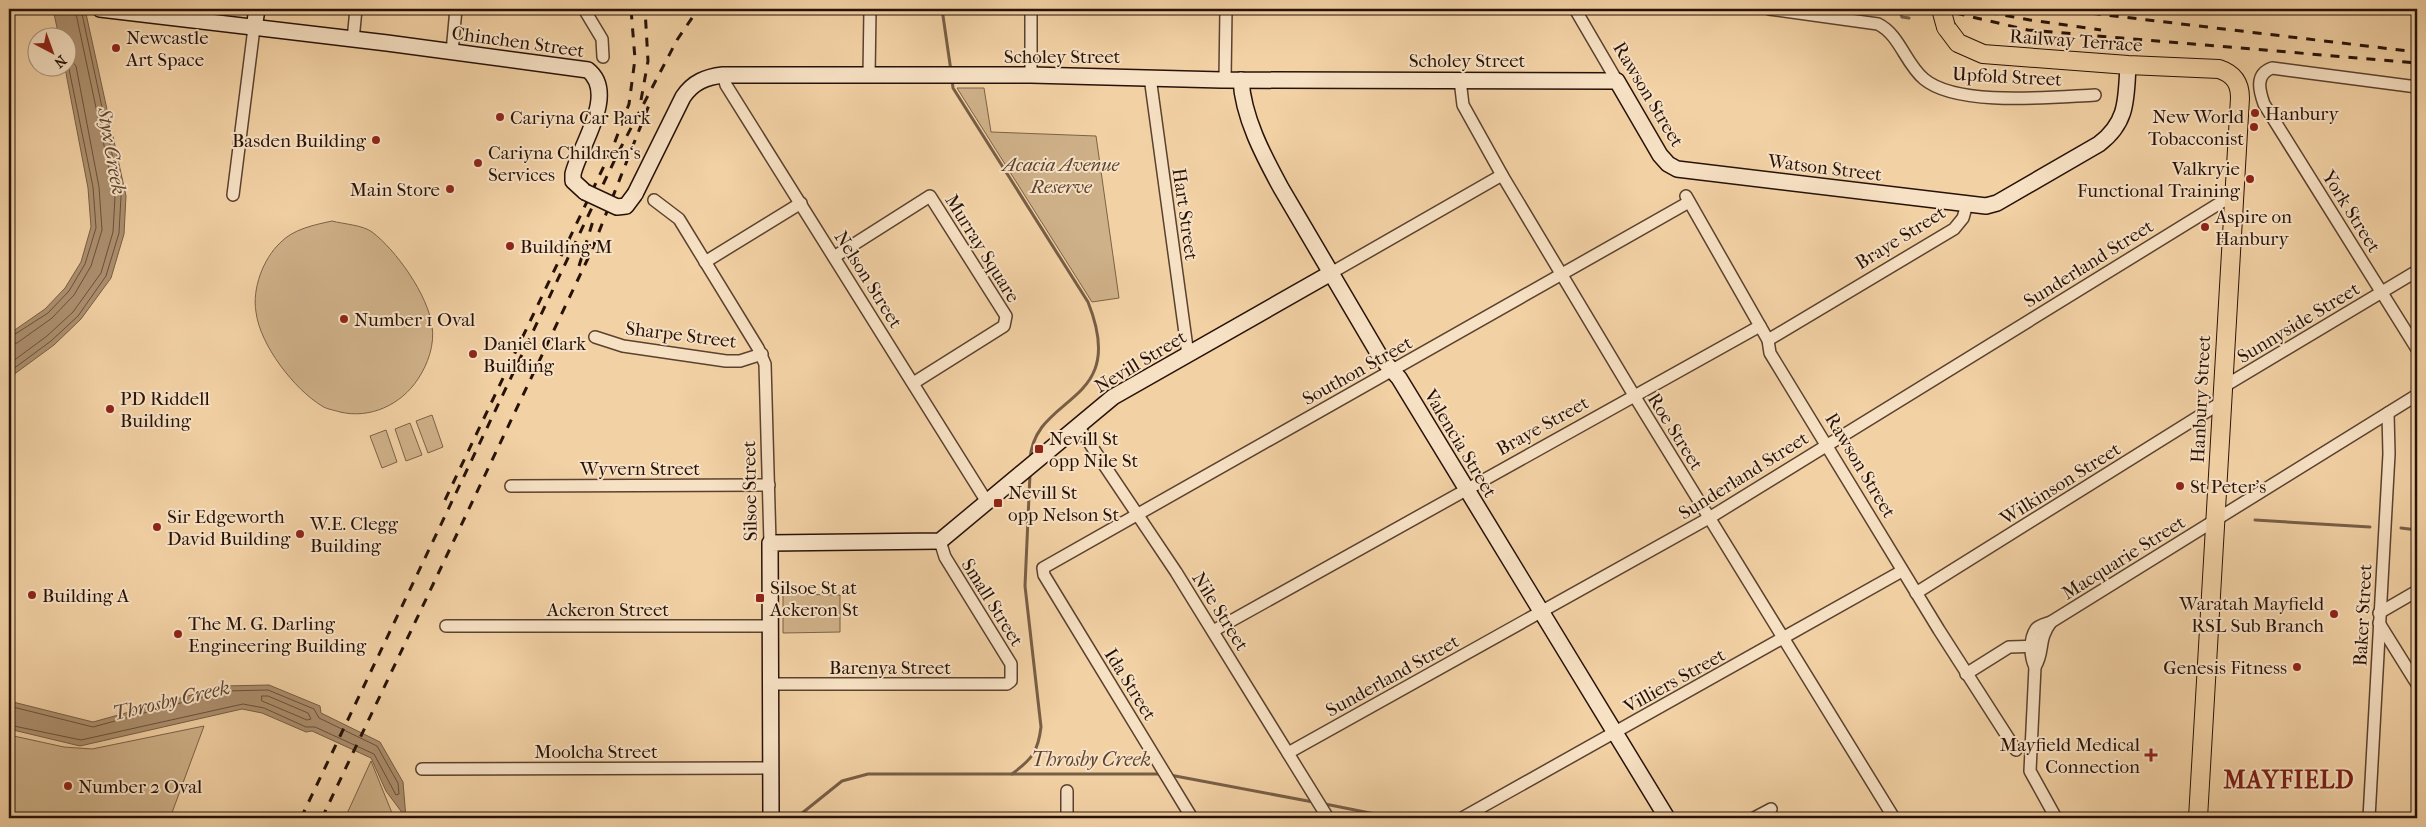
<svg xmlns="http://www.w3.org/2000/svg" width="2426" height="827" viewBox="0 0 2426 827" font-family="'IM FELL French Canon',serif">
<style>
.green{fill:#cfb189;stroke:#7b6248}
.water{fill:#ad906f;stroke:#775e46}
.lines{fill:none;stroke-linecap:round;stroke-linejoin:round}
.shore{stroke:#6a513c;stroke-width:1}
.stream{stroke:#775e46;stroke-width:3}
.street-casing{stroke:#5a422f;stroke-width:14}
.secondary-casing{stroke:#271208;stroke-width:18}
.primary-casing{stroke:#271208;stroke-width:20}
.street{stroke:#f7e1c4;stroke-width:11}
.secondary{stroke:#f7e1c4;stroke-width:15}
.primary{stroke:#f2d1a4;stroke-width:18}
.rail{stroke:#271208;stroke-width:3;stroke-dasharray:9 9;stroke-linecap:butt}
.secondary-bridge-casing{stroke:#271208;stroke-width:18;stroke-linecap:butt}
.primary-bridge-casing{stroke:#271208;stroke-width:20;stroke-linecap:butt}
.secondary-bridge{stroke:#f7e1c4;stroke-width:15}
.primary-bridge{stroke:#f2d1a4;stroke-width:18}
.poi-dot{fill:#8f2418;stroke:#f7e1c4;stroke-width:2}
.labels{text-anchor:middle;stroke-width:4;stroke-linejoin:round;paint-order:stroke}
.poi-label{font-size:19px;fill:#271208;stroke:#f7e1c4;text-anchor:start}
.street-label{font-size:19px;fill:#271208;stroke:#f7e1c4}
.park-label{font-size:19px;font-style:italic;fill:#59422f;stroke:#f7e1c4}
.water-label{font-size:20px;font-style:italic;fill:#5d4431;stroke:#f7e1c4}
.district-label{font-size:24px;font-weight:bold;letter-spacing:1px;fill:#7a1f14;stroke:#f7e1c4}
</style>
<rect width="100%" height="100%" fill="#f2d1a4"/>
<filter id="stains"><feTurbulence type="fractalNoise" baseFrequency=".004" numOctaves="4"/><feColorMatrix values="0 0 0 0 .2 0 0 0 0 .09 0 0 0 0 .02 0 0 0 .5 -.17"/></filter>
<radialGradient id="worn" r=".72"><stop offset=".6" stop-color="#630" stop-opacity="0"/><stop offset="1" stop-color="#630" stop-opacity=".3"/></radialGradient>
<g class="green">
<polygon points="957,88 984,88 991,132 1096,136 1119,298 1092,302"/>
<path d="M 332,221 C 343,224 363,225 372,232 C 396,250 428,295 432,326 C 435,344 428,364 418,379 C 401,405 370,419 340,412 C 334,410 326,409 322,406 C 294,389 260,345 256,312 C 252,289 263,259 280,243 C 293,229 314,225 332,221 Z"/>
<polygon points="432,415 443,447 428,453 416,421"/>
<polygon points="410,423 422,455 406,461 395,429"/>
<polygon points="386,430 397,462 382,468 370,436"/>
<polygon points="783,594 840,595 840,632 783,633"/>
<polygon points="204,726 170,818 9,818 9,735 64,747 92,749"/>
<polygon points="371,761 394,818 345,818"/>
</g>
<g class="water">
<polygon points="53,9 85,9 126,196 124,234 111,278 81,319 54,345 9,378 9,334 45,309 65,288 81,262 91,227 88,188 65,68 68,68 68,38 59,37"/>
<polygon points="269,685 320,706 321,713 380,742 403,782 406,818 386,791 371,758 312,731 306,732 262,713 242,709 80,746 9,729 9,701 93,722 224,686"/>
</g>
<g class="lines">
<g class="shore">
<polyline points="9,338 48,313 69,291 85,264 96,228 93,187 68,64"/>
<polyline points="9,344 17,343 52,318 74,295 91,266 102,230 99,187 76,66 68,57"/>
<polyline points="9,364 47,336 73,312 101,273 113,232 115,197 75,9"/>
<polyline points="9,372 51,341 78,316 106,276 119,233 121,196 81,9"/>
<polygon points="262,696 268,696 308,713 311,719 307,720 262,701"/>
<polyline points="9,706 93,727 224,691 268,690 314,709 319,718 377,746 398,783 399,794 396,795 374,754 315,727 306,727 264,708 243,704 81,740 9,725"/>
</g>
<g class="stream">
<polyline points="942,9 951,71"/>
<polyline points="1899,9 1902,17 1909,18"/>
<path d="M 952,79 L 953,88 L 1088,302 C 1130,407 1034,392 1030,460"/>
<polyline points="2255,520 2370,527"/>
<polyline points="2401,528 2417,530"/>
<path d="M 1012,774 C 1032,759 1038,752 1041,727 L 1025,586 L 1030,474"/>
<polyline points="1170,775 1313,802"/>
<polyline points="1325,804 1395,818"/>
<polyline points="796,818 842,781 868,774 1161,774"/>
<polyline points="1627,818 1641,814 1654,816"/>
</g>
<g class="street-casing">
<g id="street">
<polyline points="584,9 602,39 603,57"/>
<polyline points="1575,9 1617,81"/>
<path d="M 1769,9 L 1878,24 C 1900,35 1905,63 1924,79 C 1957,107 2052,97 2095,95"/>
<polyline points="353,40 356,9"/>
<polyline points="452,52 456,9"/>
<polyline points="723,75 726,85 987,502"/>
<polyline points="1031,75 1031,9"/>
<polyline points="869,76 870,9"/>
<polyline points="1150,77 1188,355"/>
<polyline points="1225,80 1226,9"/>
<polyline points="1460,80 1463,105 1502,175 1635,397 1894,818"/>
<path d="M 2417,87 L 2272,68 C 2255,74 2259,90 2264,104 L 2417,349"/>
<polyline points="233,195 254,28"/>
<polyline points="1686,196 1768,340 1770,353 1939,630 2016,750"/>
<polyline points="654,200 679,219 758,348 765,364 770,543"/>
<polyline points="834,257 930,196 1006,316 1004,326 915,382"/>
<polyline points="705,262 801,203"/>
<polyline points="1331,273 1502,175"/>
<polyline points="595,337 623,346 726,361 740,361 762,354"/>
<polyline points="1768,340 1954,229 1963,218 1967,204"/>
<polyline points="2223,387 2417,271"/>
<polyline points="1078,426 1176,572 1328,818"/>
<polyline points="511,486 769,485"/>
<polyline points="1916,593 2222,402"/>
<polyline points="2379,613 2417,591"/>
<path d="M 2051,622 C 2037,641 2045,651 2035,667 L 2030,771 L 2056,818"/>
<polyline points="2379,623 2417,684"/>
<polyline points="446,626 769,626"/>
<polyline points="1213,631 1760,326"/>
<path d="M 2035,667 C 2030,657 2029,639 2036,629 C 2039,625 2046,624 2051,622 L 2417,395"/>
<polyline points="1966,674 2009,647 2039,646"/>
<polyline points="769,684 1007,684 1011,681 1011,664 945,557 940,541"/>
<polyline points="1288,753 1709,518 2233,195"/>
<polyline points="422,769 770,768"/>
<polyline points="1067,791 1067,818"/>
<polyline points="1192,818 1044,575 1043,568 1689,202"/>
<polyline points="1462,818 1902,571"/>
<polyline points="1754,818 1771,809"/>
<polyline points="2369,818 2389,454 2388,413"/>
</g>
</g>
<g class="secondary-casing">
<g id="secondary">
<path d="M 100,9 L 387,43 L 588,70 C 618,94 579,147 573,174 L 573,181 L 585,192"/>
<polyline points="254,28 257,9"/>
<path d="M 1241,80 C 1243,117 1263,155 1281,188 L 1381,358 L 1399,378 L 1667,818"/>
<path d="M 635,194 L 683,97 C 693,82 706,77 723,75 L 1031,75 L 1222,80 L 1617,81 L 1660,155 L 1668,164 L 1677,169 L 1986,206 L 1997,203 L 2099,144 C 2128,122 2126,99 2128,65"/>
<polyline points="771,818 770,543 940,541 1113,397 1331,273"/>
</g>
</g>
<g class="primary-casing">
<path id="primary" d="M 1946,27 L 1958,43 L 1983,54 L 2128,65 L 2219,69 C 2234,74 2240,83 2240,98 L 2198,818"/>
</g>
<use href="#street" class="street"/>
<use href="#secondary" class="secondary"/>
<use href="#primary" class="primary"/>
<g class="rail">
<polyline points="1938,9 2028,30 2417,63"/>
<polyline points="1970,9 2030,20 2101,30"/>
<polyline points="2056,9 2417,52"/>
<polyline points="641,100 648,61 645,9"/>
<polyline points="579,266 593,221"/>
<polyline points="445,500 613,147 629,104 635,59 631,9"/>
<polyline points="301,818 619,151 677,40 698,9"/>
<polyline points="322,818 591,252 649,105"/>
</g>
<g class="secondary-bridge-casing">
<polyline id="secondary-bridge" points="585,192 617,207 626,206 635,194"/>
</g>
<g class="primary-bridge-casing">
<polyline id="primary-bridge" points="1941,9 1946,27"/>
</g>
<use href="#secondary-bridge" class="secondary-bridge"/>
<use href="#primary-bridge" class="primary-bridge"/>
</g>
<g class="poi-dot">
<circle cx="116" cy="48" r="5"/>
<circle cx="2255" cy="113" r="5"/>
<circle cx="500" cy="117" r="5"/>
<circle cx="2254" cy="127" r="5"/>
<circle cx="376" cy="140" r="5"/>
<circle cx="478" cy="163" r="5"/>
<circle cx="2250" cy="179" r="5"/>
<circle cx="450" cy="189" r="5"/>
<circle cx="2205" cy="227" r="5"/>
<circle cx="510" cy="246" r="5"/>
<circle cx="344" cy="319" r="5"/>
<circle cx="473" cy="354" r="5"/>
<circle cx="110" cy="409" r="5"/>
<rect x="1034" y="444" width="10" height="10" rx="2.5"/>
<circle cx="2180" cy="486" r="5"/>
<rect x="993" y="498" width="10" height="10" rx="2.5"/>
<circle cx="157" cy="527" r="5"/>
<circle cx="300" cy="534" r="5"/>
<circle cx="32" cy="595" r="5"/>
<rect x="755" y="593" width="10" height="10" rx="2.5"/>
<circle cx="2334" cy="614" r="5"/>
<circle cx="178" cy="634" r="5"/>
<circle cx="2297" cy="667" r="5"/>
<path d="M2148.5 747.5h5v5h5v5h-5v5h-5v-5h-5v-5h5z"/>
<circle cx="68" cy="786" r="5"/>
</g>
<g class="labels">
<g class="poi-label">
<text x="126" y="44">Newcastle<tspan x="126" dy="22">Art Space</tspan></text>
<text x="2265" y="120">Hanbury</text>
<text x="2244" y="123" text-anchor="end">New World<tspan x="2244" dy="22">Tobacconist</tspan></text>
<text x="510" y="124">Cariyna Car Park</text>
<text x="366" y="147" text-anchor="end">Basden Building</text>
<text x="488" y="159">Cariyna Children‘s<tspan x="488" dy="22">Services</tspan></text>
<text x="2240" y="175" text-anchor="end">Valkryie<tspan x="2240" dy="22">Functional Training</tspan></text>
<text x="440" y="196" text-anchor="end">Main Store</text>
<text x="2215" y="223">Aspire on<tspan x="2215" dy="22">Hanbury</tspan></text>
<text x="520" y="253">Building M</text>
<text x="354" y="326">Number 1 Oval</text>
<text x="483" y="350">Daniel Clark<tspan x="483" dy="22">Building</tspan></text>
<text x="120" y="405">PD Riddell<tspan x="120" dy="22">Building</tspan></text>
<text x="1049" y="445">Nevill St<tspan x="1049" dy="22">opp Nile St</tspan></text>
<text x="2190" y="493">St Peter’s</text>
<text x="1008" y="499">Nevill St<tspan x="1008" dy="22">opp Nelson St</tspan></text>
<text x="167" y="523">Sir Edgeworth<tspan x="167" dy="22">David Building</tspan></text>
<text x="310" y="530">W.E. Clegg<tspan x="310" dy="22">Building</tspan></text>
<text x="770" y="594">Silsoe St at<tspan x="770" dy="22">Ackeron St</tspan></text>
<text x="42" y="602">Building A</text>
<text x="2324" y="610" text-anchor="end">Waratah Mayfield<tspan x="2324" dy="22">RSL Sub Branch</tspan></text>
<text x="188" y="630">The M. G. Darling<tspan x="188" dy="22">Engineering Building</tspan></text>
<text x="2287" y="674" text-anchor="end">Genesis Fitness</text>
<text x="2140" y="751" text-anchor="end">Mayfield Medical<tspan x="2140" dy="22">Connection</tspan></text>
<text x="78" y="793">Number 2 Oval</text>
</g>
<g class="street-label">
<text transform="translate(2076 40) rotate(4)" y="7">Railway Terrace</text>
<text transform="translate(518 41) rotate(8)" y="7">Chinchen Street</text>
<text x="1062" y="63">Scholey Street</text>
<text x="1467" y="67">Scholey Street</text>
<text transform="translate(2007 76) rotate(3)" y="7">Upfold Street</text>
<text transform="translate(1649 94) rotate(59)" y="7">Rawson Street</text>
<text transform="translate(1825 167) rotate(7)" y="7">Watson Street</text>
<text transform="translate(2352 211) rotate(58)" y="7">York Street</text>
<text transform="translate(1186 214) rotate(82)" y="7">Hart Street</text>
<text transform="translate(1900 237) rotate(-32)" y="7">Braye Street</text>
<text transform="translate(983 248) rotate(58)" y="7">Murray Square</text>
<text transform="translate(2088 263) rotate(-32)" y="7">Sunderland Street</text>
<text transform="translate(869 279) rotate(58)" y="7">Nelson Street</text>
<text transform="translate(2298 322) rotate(-31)" y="7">Sunnyside Street</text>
<text transform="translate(681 334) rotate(7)" y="7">Sharpe Street</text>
<text transform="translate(1140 361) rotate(-31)" y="7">Nevill Street</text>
<text transform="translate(1357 370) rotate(-29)" y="7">Southon Street</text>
<text transform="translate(2200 399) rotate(-87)" y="7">Hanbury Street</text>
<text transform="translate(1542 425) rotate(-29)" y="7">Braye Street</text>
<text transform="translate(1676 431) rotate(58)" y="7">Roe Street</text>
<text transform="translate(1461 443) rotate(59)" y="7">Valencia Street</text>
<text transform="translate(1861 465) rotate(59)" y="7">Rawson Street</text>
<text x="640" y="475">Wyvern Street</text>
<text transform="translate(1743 475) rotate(-32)" y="7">Sunderland Street</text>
<text transform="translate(2060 483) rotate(-32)" y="7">Wilkinson Street</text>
<text transform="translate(749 491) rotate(-91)" y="7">Silsoe Street</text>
<text transform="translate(2123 557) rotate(-32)" y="7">Macquarie Street</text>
<text transform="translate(993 602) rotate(58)" y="7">Small Street</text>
<text x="608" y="616">Ackeron Street</text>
<text transform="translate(1221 611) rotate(58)" y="7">Nile Street</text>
<text transform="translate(2362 615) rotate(-87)" y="7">Baker Street</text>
<text x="890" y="674">Barenya Street</text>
<text transform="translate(1392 675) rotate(-29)" y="7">Sunderland Street</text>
<text transform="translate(1674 680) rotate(-29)" y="7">Villiers Street</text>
<text transform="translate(1131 684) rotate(58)" y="7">Ida Street</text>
<text x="596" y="758">Moolcha Street</text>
</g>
<g class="park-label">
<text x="1061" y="171">Acacia Avenue<tspan x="1061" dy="22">Reserve</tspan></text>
</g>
<g class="water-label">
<text transform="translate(112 151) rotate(80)" y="7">Styx Creek</text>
<text transform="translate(171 700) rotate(-13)" y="7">Throsby Creek</text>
<text x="1091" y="766">Throsby Creek</text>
</g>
<g class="district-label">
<text x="2289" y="788">MAYFIELD</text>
</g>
</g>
<rect width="2426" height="827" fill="none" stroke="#f2d1a4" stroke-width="30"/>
<rect x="10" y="10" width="2406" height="807" fill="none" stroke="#271208" stroke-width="2.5"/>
<rect x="15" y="15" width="2396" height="797" fill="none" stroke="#271208"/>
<g transform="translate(52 52) rotate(139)"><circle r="24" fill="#f7e1c4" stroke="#a48e79"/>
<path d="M0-4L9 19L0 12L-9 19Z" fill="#8f2418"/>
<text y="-8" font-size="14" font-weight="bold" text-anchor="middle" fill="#271208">N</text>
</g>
<rect width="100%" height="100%" filter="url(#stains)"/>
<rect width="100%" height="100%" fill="url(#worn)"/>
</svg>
